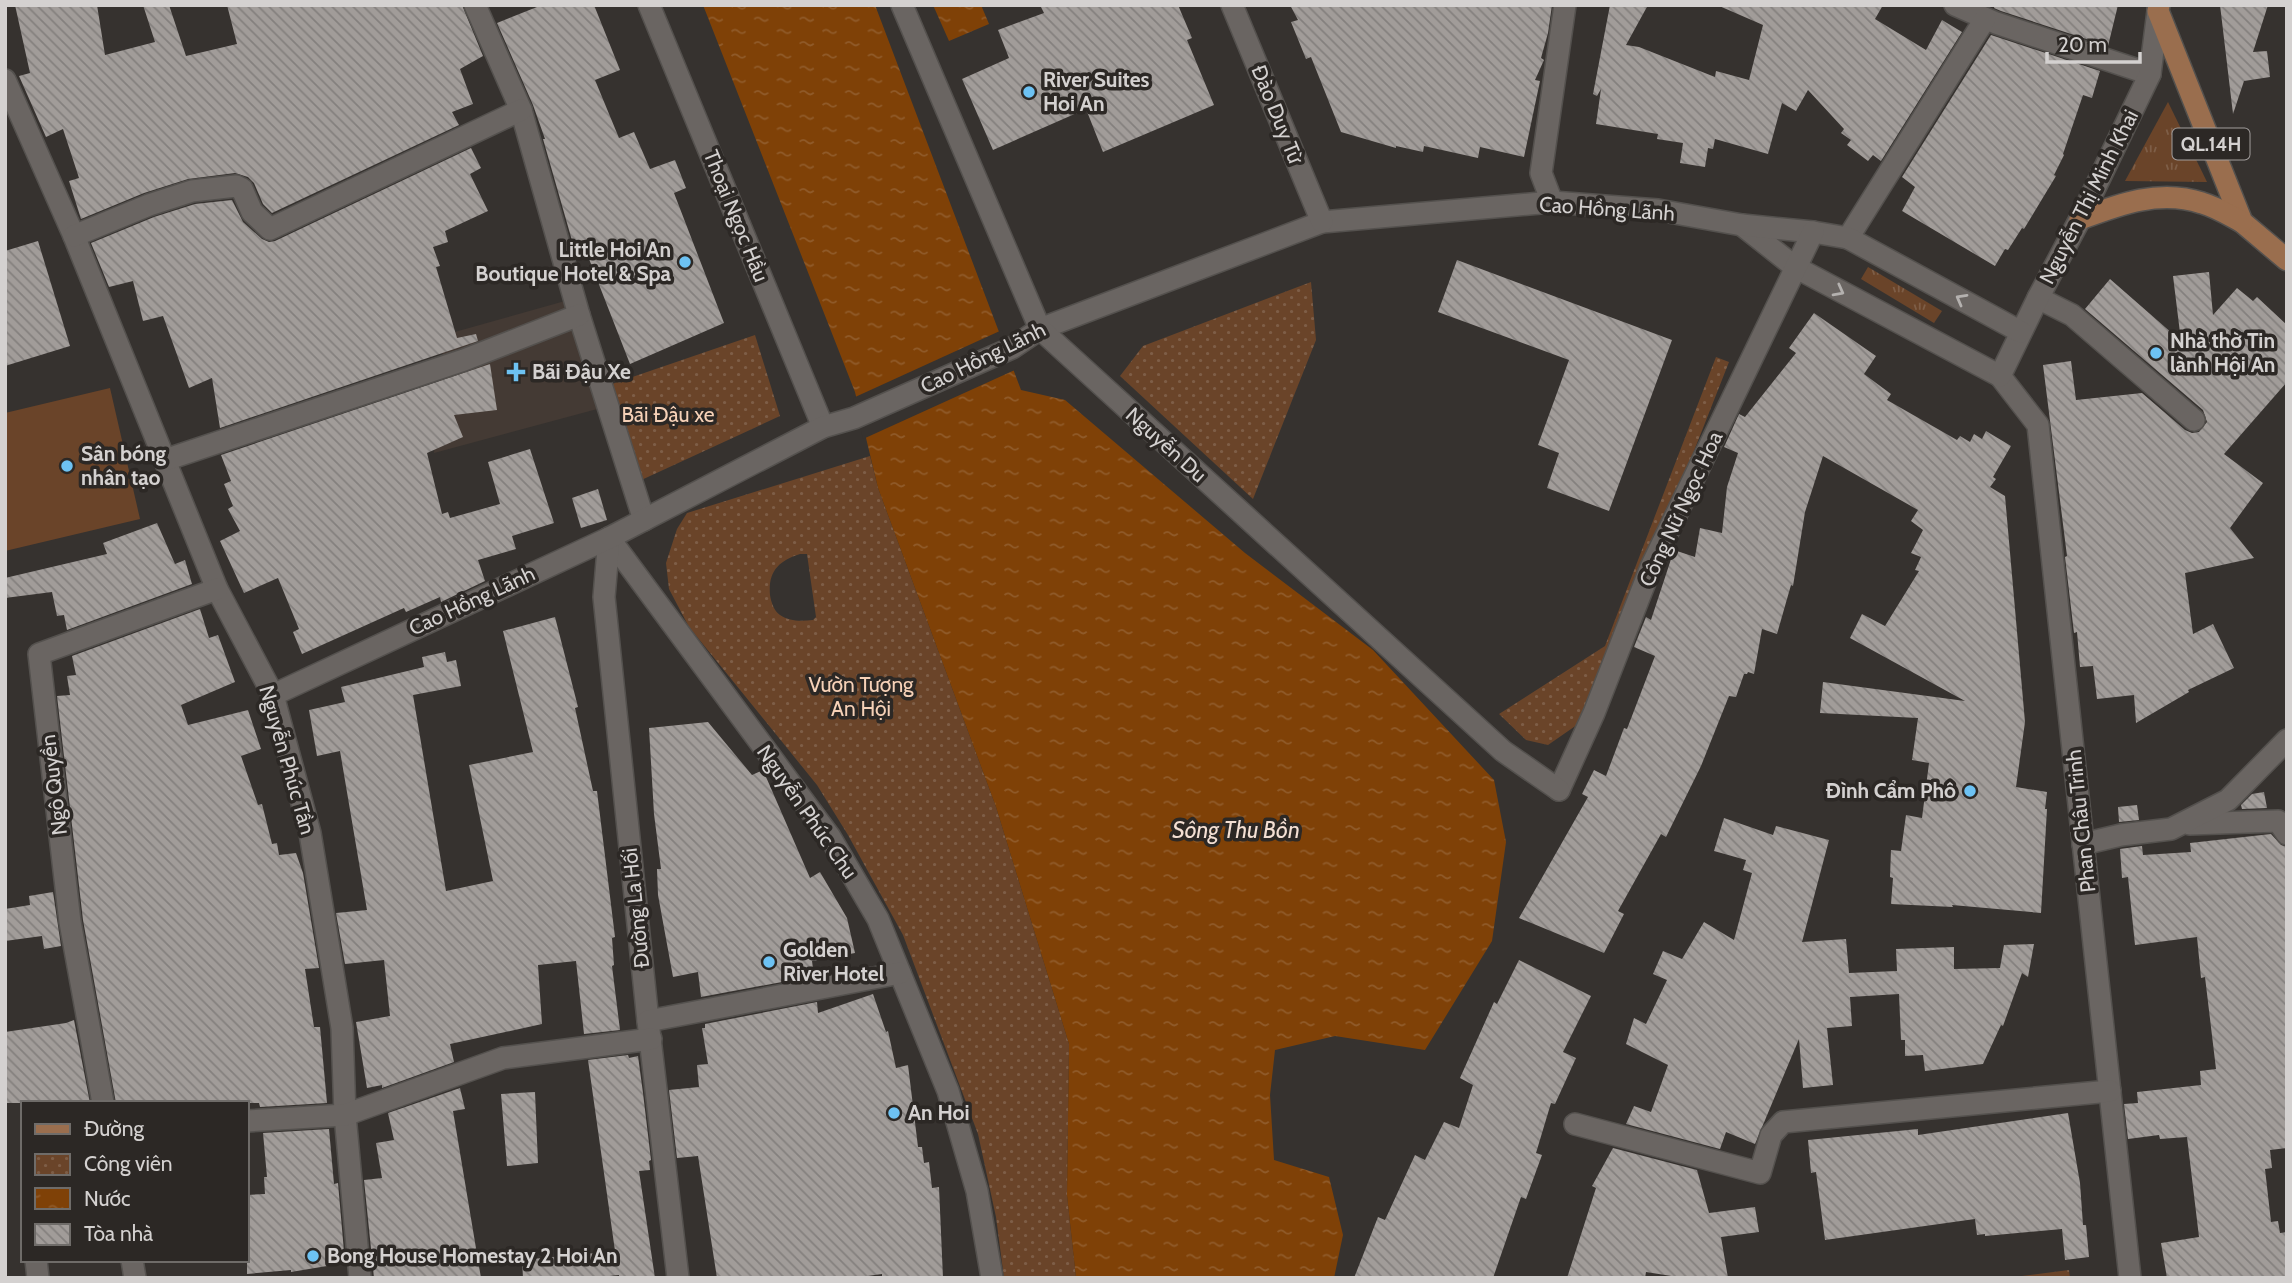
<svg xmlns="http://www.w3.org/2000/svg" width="2292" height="1283" viewBox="0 0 2292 1283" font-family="Cabin,sans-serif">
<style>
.built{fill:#443a34}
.grass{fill:url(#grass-tufts)}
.park{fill:url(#park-dots);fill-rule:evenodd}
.garden{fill:#6a4429}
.water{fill:url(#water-ripples)}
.pier{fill:#36322f}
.building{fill:url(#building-back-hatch)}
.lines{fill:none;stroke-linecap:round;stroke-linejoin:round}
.minor-casing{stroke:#54514e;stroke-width:24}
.tertiary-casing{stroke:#54514e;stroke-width:24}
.primary-casing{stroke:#54514e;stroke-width:24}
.minor{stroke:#6a6562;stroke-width:21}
.tertiary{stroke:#6a6562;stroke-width:21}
.primary{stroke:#9a6e4e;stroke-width:21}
.oneway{stroke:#b4b1af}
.poi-dot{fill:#6dc2f3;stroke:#2c2825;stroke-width:2.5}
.labels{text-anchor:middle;stroke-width:7;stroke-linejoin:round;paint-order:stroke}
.shield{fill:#2c2825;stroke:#a29e9d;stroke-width:2}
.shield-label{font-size:19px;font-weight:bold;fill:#d4d1d0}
.poi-label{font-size:21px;font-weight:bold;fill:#d4d1d0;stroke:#2c2825;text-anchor:start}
.street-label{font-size:21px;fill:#d4d1d0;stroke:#2c2825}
.park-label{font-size:21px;fill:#f6d1b7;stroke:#2c2825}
.water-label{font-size:23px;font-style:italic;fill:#f3dfd3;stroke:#2c2825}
</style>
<defs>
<pattern id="grass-tufts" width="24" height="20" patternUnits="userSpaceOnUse" patternTransform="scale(1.75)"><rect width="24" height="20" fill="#6a4429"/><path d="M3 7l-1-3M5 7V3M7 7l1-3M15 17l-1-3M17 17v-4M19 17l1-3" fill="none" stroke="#7e5e47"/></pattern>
<pattern id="park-dots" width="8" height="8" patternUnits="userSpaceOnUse" patternTransform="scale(1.75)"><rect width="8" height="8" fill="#6a4429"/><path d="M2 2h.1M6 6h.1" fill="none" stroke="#7e5e47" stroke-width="1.8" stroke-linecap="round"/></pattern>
<pattern id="water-ripples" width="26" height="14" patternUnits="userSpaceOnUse" patternTransform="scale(1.75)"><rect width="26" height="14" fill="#7f4107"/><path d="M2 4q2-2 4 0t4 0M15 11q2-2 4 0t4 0" fill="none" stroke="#905b2a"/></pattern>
<pattern id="building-back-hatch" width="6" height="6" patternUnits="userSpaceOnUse" patternTransform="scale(1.75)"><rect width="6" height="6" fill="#a19c99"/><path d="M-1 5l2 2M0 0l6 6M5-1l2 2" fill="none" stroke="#84807e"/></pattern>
</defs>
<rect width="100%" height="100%" fill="#36322f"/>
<polygon class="built" points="572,299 601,408 434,453 444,335"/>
<g class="grass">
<polygon points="2168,102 2207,182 2125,181"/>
<polygon points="1868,267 1942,311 1934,323 1861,279"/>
</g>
<g class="park">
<polygon points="1311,282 1316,340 1253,499 1120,376 1143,346"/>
<polygon points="755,335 780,416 637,482 612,384"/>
<polygon points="1716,357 1729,362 1603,682 1584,720 1548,745 1526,740 1499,714 1605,646"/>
<path d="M 870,456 L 878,488 L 996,807 L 1069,1044 L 1067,1195 L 1076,1278 L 1004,1278 L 996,1217 L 978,1134 L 903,935 L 848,835 L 817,785 L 689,627 L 669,589 L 666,563 L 677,529 L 687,513 ZM 800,554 L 807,554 L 816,617 L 813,620 C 802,621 790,622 780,615 C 774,611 771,602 770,595 C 768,572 778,561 800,554 Z"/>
<polygon points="2069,1270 2070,1278 2006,1278"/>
</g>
<polygon class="garden" points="110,388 140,519 5,551 5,413"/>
<g class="water">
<polygon points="703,5 875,5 1021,390 1065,400 1245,553 1373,650 1494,780 1506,842 1492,941 1425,1050 1335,1036 1275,1050 1270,1095 1274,1160 1329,1177 1343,1235 1334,1278 1076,1278 1067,1195 1069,1044 996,807 878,488 855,392"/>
<polygon points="933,5 981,5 989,24 949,41"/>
</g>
<polygon class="pier" points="1002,330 1017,369 863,439 853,398"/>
<g class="building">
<polygon points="15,5 97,5 105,55 155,42 143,5 169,5 186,56 237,44 227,5 462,5 483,56 460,69 473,104 452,112 459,125 272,213 263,204 254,183 248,177 235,173 188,179 144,193 81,219 69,181 79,178 63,129 46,137 19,76 30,73"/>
<polygon points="542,5 594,5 620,70 595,80 619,138 634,132 650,169 675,160 686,188 674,193 724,323 630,364 582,241 573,244 543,139 545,139 533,105 497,23"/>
<polygon points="1040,5 1178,5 1192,38 1187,40 1214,105 1103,152 1086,109 993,150 962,79 1009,58 998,30 1044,13"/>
<polygon points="1290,5 1552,5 1548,33 1541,58 1544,60 1535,80 1540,81 1524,157 1480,147 1478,158 1424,146 1423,152 1396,146 1396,148 1341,132 1311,57 1306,59 1291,22 1298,20"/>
<polygon points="1610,5 1648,5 1626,45 1639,47 1715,77 1716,71 1749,80 1763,25 1717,5 1883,5 1875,19 1926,50 1942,20 1962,32 1881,161 1873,155 1868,161 1847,145 1851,140 1841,133 1844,129 1808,90 1796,111 1782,103 1768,154 1715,139 1713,149 1708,148 1705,167 1680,163 1683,143 1657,139 1658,134 1596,124 1601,89 1597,96 1593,94"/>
<polygon points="1995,5 2118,5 2108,46 2001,11 1994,8"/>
<polygon points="2220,5 2268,5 2253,52 2267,51 2270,77 2244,81 2233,114"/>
<polygon points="1991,35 2100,71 2092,98 2083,95 2063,154 2064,155 2054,175 2056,176 2024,229 2022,228 2008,250 2005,249 1995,266 1902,211 1915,187 1902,177"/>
<polygon points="471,148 481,168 470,174 488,211 445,231 448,242 433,247 440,266 436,267 457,338 476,334 478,341 220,428 212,378 189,388 163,316 143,321 133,281 109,287 91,243 154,217 195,204 232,200 243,222 262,239 269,242 275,241"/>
<polygon points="38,241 70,346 5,366 5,251"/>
<polygon points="1457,260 1672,340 1609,511 1547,488 1559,453 1538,445 1569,360 1438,312"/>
<polygon points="2209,272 2213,315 2237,288 2253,301 2257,297 2287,325 2287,382 2224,454 2263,483 2230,528 2254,558 2185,573 2193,634 2213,624 2234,668 2188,690 2189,692 2136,723 2134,695 2097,699 2093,666 2080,667 2077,632 2074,633 2065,557 2067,556 2043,365 2071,361 2076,400 2142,393 2185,430 2192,433 2199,432 2207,422 2203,410 2085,309 2110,279 2181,341 2173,276"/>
<polygon points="1814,313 1876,356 1864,374 1891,394 1887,400 1957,440 1960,436 1970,442 1974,434 1982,439 1986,431 2011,446 1993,477 1996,479 1990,487 2005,496 2025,722 2016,787 2047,792 2045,809 2047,809 2041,913 1952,905 1953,907 1891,904 1893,878 1890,877 1891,850 1901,851 1906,815 1922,818 1929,763 1912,760 1918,718 1820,713 1823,682 1965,701 1850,638 1862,614 1885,626 1919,571 1915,570 1921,557 1911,553 1923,530 1911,521 1918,510 1823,456 1805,512 1793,586 1791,585 1777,634 1762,629 1754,674 1748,672 1747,674 1744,674 1736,697 1729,696 1701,766 1666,837 1661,834 1618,911 1624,914 1604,953 1519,918 1588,797 1582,794 1594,770 1606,776 1624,728 1627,729 1655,656 1634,647 1646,617 1651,620 1674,550 1695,557 1700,528 1722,533 1727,487 1738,453 1724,447 1739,414 1745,417 1796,353 1789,348"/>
<polygon points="490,364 497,410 454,415 463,437 427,453 442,514 448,512 450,518 500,504 488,462 530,449 554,523 512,536 516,549 478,560 485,581 441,602 440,597 406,612 404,608 302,654 293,632 299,629 278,578 244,593 220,541 240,531 228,509 233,506 224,484 231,481 221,455"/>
<polygon points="598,489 607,520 581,528 572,498"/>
<polygon points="157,523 175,564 185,560 192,584 67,630 64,615 57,616 52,592 5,598 5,578 107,554 103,543"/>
<polygon points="200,609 209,638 218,635 235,682 181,705 188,725 248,710 261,749 241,756 258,805 262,804 272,844 277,843 279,855 296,853 303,873 319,968 305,969 314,1027 320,1027 327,1103 260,1107 259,1103 116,1103 83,920 57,696 70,695 67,676 76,675 72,656"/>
<polygon points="555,617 578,707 575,708 593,791 597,791 615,937 612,938 614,965 612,966 620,1030 584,1034 576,961 538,965 542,1024 450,1044 454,1062 382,1088 382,1085 367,1088 356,1022 390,1016 384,960 345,964 336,913 367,910 340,751 317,756 309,710 345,702 341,687 424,667 422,657 445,652 447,662 456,660 461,686 413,695 446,891 493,881 469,765 533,752 503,631"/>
<polygon points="708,722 752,775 763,770 810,878 820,872 847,918 855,953 812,961 814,976 701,997 698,972 673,977 658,895 657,869 661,869 654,814 649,728"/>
<polygon points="2264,792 2267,808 2242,809 2241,805 2252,794"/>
<polygon points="2137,805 2139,820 2119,822 2118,807"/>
<polygon points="1724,818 1773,835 1776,826 1829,840 1802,942 1846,939 1849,973 1897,971 1896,949 1954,947 1954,969 2000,968 2004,945 2034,944 2028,977 2022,973 2003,1026 2001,1025 1983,1064 1925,1071 1923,1055 1905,1056 1905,1040 1901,1040 1899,994 1850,997 1852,1026 1827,1028 1833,1085 1803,1088 1799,1039 1755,1144 1726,1132 1720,1149 1626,1124 1634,1106 1651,1112 1668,1065 1626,1044 1634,1018 1646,1024 1667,980 1653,974 1663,951 1682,959 1704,922 1734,940 1752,873 1743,870 1746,860 1714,851"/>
<polygon points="2271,834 2281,845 2287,847 2287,1148 2270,1150 2272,1168 2265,1169 2271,1222 2278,1221 2280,1233 2287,1232 2287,1278 2167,1278 2161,1243 2199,1237 2187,1137 2160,1139 2159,1135 2128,1139 2124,1104 2138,1103 2137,1092 2201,1085 2200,1071 2216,1069 2205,977 2201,978 2197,937 2135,945 2128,877 2122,878 2120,849 2142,846 2143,855 2191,852 2190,843"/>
<polygon points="53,892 61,946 44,949 42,936 5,941 5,909 30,905 29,896"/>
<polygon points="1519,960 1591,996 1563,1052 1576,1058 1555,1104 1551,1103 1536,1153 1542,1155 1526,1199 1521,1197 1493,1278 1354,1278 1378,1217 1385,1220 1415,1155 1425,1160 1444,1122 1459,1128 1473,1085 1460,1078 1494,1002 1497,1004"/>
<polygon points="873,994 886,1032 888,1031 896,1068 908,1065 918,1147 922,1147 924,1163 929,1162 932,1188 939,1187 943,1278 882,1278 882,1274 853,1278 717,1278 698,1156 677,1158 669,1090 699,1087 697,1065 708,1064 702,1028 705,1028 705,1024 817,1002 818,1013"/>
<polygon points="74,1020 90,1103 5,1103 5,1032 66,1023"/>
<polygon points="628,1055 629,1058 638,1056 643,1093 651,1160 649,1161 650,1170 639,1171 655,1278 619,1278 619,1275 590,1278 523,1278 522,1260 615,1251 588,1060"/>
<polygon points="460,1088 465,1109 453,1111 481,1278 374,1278 364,1180 382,1178 376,1143 394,1140 388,1113"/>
<polygon points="535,1092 538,1163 507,1166 501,1094"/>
<polygon points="2068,1113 2080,1183 2083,1225 2086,1225 2089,1257 2065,1260 2062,1229 1985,1236 1985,1234 1977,1235 1975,1219 1825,1240 1816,1172 1811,1173 1808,1140 1918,1129 1918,1135"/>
<polygon points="329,1129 334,1184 338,1183 345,1263 291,1272 291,1270 247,1274 247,1195 265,1194 264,1177 267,1177 263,1133"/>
<polygon points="1613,1148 1697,1170 1709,1213 1755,1207 1759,1232 1721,1237 1728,1278 1684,1278 1646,1272 1645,1278 1567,1278 1596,1188 1592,1186"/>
</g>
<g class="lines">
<g class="minor-casing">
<g id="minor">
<polyline points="475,5 521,110 579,315 644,520"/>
<polyline points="649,5 823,427"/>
<polyline points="1955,5 1996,23 2150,74"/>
<polyline points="5,80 74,236 217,589 273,695 310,833 342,1028 345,1115 360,1278"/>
<polyline points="1552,202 1541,173 1565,5"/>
<polyline points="1742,225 1795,267 2000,376 2038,425 2130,1278"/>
<polyline points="74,236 149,205 192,191 236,186 242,189 252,212 270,229 521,110"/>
<polyline points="1848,238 1985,19"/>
<polyline points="2038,298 2072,315 2194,420"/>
<polyline points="2000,376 2038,298 2080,219 2150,74 2158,11"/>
<polyline points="165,460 464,360 579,315"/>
<polyline points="609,538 830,837 878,919 948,1091 977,1191 992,1278"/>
<polyline points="609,538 604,597 648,1021 678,1278"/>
<polyline points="273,695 609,538 823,427 854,418 1012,348 1040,329 1322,222 1552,202 1658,210 1742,225 1813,232 1848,238 2021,332"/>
<polyline points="1559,790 1594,713 1651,567 1813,232"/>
<polyline points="2190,824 2278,821 2287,834"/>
<polyline points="2083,844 2121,835 2171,829 2228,800 2287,740"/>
<polyline points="648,1021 900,973"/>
<polyline points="103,1103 70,922 39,654 217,589"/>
<polyline points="247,1121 345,1115 503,1058 651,1039"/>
<polyline points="1575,1124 1760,1173 1771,1135 1783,1122 2110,1091"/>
<polyline points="36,1260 38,1278"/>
<polyline points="132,1260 135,1278"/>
</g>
</g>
<g class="tertiary-casing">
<g id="tertiary">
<polyline points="902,5 1040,329 1503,751 1559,790"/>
<polyline points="1232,5 1322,222"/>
</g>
</g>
<g class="primary-casing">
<g id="primary">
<polyline points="2159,5 2158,11 2242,222 2287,260"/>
<path d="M 2080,219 C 2120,204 2160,189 2202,203 C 2216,207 2229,215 2242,222"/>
</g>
</g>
<use href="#minor" class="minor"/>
<use href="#tertiary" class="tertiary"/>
<use href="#primary" class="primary"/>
</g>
<defs><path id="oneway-chevron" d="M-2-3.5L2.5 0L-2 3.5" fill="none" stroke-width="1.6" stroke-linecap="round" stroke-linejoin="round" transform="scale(1.75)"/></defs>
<g class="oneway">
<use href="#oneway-chevron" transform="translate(1839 291) rotate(28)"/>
<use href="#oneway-chevron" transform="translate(1961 299) rotate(-151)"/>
</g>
<g class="poi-dot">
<circle cx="1029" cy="92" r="7"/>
<circle cx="685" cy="262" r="7"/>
<circle cx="2156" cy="353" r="7"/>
<path d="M512.5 361.5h7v7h7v7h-7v7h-7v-7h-7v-7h7z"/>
<circle cx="67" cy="466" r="7"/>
<circle cx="1970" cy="791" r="7"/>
<circle cx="769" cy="962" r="7"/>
<circle cx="894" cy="1113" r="7"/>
<circle cx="313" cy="1256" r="7"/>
</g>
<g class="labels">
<rect class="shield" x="2172.5" y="128.5" width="77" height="31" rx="5"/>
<g class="shield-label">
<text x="2211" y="151">QL.14H</text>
</g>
<g class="poi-label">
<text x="1043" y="87">River Suites<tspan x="1043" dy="24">Hoi An</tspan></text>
<text x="671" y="257" text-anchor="end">Little Hoi An<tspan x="671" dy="24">Boutique Hotel &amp; Spa</tspan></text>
<text x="2170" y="348">Nhà thờ Tin<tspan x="2170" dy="24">lành Hội An</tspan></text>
<text x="532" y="379">Bãi Đậu Xe</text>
<text x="81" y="461">Sân bóng<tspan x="81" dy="24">nhân tạo</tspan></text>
<text x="1956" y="798" text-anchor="end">Đình Cẩm Phô</text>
<text x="783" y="957">Golden<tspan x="783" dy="24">River Hotel</tspan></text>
<text x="908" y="1120">An Hoi</text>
<text x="327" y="1263">Bong House Homestay 2 Hoi An</text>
</g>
<g class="street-label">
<text transform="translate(1277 114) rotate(68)" y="7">Đào Duy Từ</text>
<text transform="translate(2089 197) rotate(-63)" y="7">Nguyễn Thị Minh Khai</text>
<text transform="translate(1607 209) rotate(4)" y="7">Cao Hồng Lãnh</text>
<text transform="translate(736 216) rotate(68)" y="7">Thoại Ngọc Hầu</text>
<text transform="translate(983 358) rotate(-26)" y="7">Cao Hồng Lãnh</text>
<text transform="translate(1166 445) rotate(42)" y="7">Nguyễn Du</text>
<text transform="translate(1681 509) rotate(-65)" y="7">Công Nữ Ngọc Hoa</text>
<text transform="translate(472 601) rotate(-25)" y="7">Cao Hồng Lãnh</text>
<text transform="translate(287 760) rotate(74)" y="7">Nguyễn Phúc Tần</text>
<text transform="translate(54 785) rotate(-97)" y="7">Ngô Quyền</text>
<text transform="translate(807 812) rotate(55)" y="7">Nguyễn Phúc Chu</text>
<text transform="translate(2081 821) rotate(-96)" y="7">Phan Châu Trinh</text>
<text transform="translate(636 908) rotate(-96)" y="7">Đường La Hối</text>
</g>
<g class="park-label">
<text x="668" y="422">Bãi Đậu xe</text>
<text x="861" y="692">Vườn Tượng<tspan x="861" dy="24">An Hội</tspan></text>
</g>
<g class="water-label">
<text x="1236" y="838">Sông Thu Bồn</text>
</g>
</g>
<rect width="2292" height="1283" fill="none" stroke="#d4d1d0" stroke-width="14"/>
<rect x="21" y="1101" width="228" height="161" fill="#2c2825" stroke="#6f6c69" stroke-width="2"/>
<rect x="35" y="1124" width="35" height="10" fill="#9a6e4e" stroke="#6f6c69" stroke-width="2"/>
<text x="84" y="1136" font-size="21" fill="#d4d1d0">Đường</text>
<rect x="35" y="1154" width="35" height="21" fill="url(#park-dots)" stroke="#6f6c69" stroke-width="2"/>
<text x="84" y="1171" font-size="21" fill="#d4d1d0">Công viên</text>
<rect x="35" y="1188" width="35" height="21" fill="url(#water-ripples)" stroke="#6f6c69" stroke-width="2"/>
<text x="84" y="1206" font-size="21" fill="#d4d1d0">Nước</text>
<rect x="35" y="1224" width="35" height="21" fill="url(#building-back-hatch)" stroke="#6f6c69" stroke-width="2"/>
<text x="84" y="1241" font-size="21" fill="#d4d1d0">Tòa nhà</text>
<path d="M2047 52v10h93v-10" fill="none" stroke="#d4d1d0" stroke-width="3.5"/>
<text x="2058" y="52" font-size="21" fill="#d4d1d0" stroke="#2c2825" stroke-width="5" paint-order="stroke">20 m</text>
</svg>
